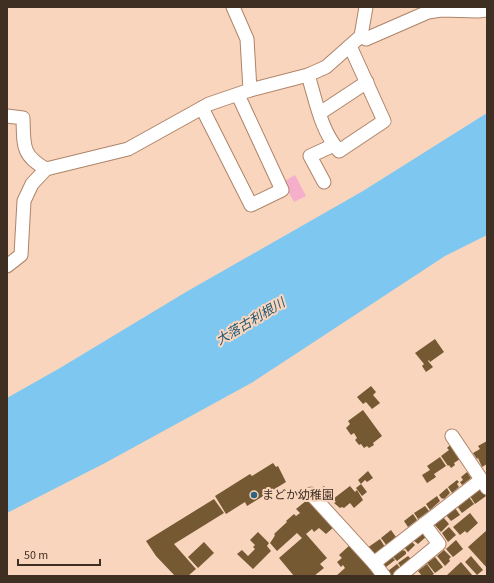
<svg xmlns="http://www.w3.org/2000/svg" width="494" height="583" viewBox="0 0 494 583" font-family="'Source Sans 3','Noto Sans JP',sans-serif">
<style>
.green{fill:#f6afca}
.water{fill:#7dc7f0}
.building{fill:#745933}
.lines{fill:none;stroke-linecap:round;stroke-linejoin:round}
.minor-casing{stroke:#ae8469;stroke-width:15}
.minor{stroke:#fff;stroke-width:13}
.poi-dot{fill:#2e637f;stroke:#f9d5bd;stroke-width:1.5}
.labels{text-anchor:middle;stroke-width:4;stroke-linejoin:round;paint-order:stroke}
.poi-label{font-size:12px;fill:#3f2e22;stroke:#f9d5bd;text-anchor:start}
.water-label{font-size:13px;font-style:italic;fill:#1f5773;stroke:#f9d5bd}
</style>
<rect width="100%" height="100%" fill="#f9d5bd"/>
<polygon class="green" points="295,175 306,196 294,202 283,182"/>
<polygon class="water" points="487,113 487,235 445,256 253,382 105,463 7,513 7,398 60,368 186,292 363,191"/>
<g class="building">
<polygon points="435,339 444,352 430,362 429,360 428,361 433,367 426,372 422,366 424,364 415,353"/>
<polygon points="371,386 376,392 373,395 380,403 372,409 366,402 363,404 357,397"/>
<polygon points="363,410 382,436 373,443 374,445 369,448 367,446 364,448 361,444 359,445 355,440 357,438 354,433 351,435 346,428 350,424 348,421"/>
<polygon points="487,441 487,464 482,467 478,458 477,459 473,453 480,449 478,446"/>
<polygon points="450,445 460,459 454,463 455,465 451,468 449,465 448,466 441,456 449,450 447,448"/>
<polygon points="440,457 446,466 434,474 436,477 427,483 422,475 430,470 427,466"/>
<polygon points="273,463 276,467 278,466 286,482 247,506 245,502 226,514 215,496 250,474 252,476"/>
<polygon points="368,471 373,478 367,482 365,480 361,484 358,480"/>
<polygon points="467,472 471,478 462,485 460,482 463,480 461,477"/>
<polygon points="457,480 459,482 457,484 459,487 452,493 448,487"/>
<polygon points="361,484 367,492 362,496 356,488"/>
<polygon points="324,486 328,490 330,488 335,494 328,501 318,491"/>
<polygon points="350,486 355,492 357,490 363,500 354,508 350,503 344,508 342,507 340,508 334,503 336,502 333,499"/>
<polygon points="447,488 450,493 444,499 443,498 442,499 439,495"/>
<polygon points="480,489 486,496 475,504 470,496"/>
<polygon points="437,496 440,501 430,510 426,504"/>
<polygon points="469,497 474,504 462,513 457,506"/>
<polygon points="214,499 224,513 174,544 196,569 188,576 175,576 156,556 146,541"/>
<polygon points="307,500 308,502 310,500 335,526 326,534 319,528 314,532 312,529 306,534 327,558 320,564 324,568 314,576 294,576 279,558 302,538 297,533 277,551 270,543 274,537 275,535 274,534 287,522 286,521 294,514 296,516 300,513 296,509"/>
<polygon points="425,506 429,511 418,519 414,513"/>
<polygon points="455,508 460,515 451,521 446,515"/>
<polygon points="470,513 478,523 467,533 465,531 460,535 453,527"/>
<polygon points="413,514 417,520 408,527 404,521"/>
<polygon points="443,517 449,524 441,532 434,524"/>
<polygon points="449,527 456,535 448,542 442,533"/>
<polygon points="391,530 396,537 394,538 395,539 387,546 381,538"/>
<polygon points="487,530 487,568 468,547"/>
<polygon points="258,532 269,543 267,546 271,551 253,569 237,554 242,550 248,556 255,549 253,547 255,545 250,540"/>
<polygon points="422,533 427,536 418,544 413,540"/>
<polygon points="380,539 385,547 377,554 374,555 367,548"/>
<polygon points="456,540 463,549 453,557 446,549"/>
<polygon points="411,541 415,545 408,552 404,547"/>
<polygon points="204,542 214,553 198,568 188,557"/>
<polygon points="351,544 377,573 374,576 336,576 345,568 343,565 341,567 337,562 342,558 339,555"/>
<polygon points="401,549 403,551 404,550 406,552 406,554 397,561 392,556"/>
<polygon points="444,550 451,557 449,559 450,561 445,566 437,556"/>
<polygon points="391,556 395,560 386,567 382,563"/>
<polygon points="408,556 411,559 401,567 398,563"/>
<polygon points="471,556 483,570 477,575 465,562"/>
<polygon points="435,557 443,567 435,573 427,563"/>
<polygon points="461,562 473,576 446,576"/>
<polygon points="397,564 401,569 394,575 391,575 388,571"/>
<polygon points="427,564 434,574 431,576 422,576 418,571"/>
</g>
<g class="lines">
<g class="minor-casing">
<g id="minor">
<polyline points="233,7 247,39 250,90"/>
<polyline points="361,36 366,39 428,12 441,10 478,11 487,10"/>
<path d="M 308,75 C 316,101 321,131 339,151 L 384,121 L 350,46"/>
<polyline points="202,108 251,205 282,190 238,95"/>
<polyline points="320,113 367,82"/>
<path d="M 7,116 L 23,118 C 24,145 21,155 46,169"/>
<polyline points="324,182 310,156 334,145"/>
<polyline points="7,266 21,255 24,201 32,184 46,169 128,149 209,104 250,90 308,75 326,67 361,36 366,7"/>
<polyline points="452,436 487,488"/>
<polyline points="311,494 374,563 481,480"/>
<polyline points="374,563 384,576"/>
<polyline points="400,576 439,544 424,524"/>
</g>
</g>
<use href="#minor" class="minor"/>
</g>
<circle class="poi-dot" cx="254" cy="495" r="4"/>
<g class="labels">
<g class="poi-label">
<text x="262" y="499">まどか幼稚園</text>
</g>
<g class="water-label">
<text transform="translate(250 321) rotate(-31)" y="5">大落古利根川</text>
</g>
</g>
<rect width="494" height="583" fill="none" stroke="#3f2e22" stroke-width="16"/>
<path d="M18 559v6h82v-6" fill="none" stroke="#3f2e22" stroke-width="2"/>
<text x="24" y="559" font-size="12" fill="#3f2e22" stroke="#f9d5bd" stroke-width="3" paint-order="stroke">50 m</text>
</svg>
